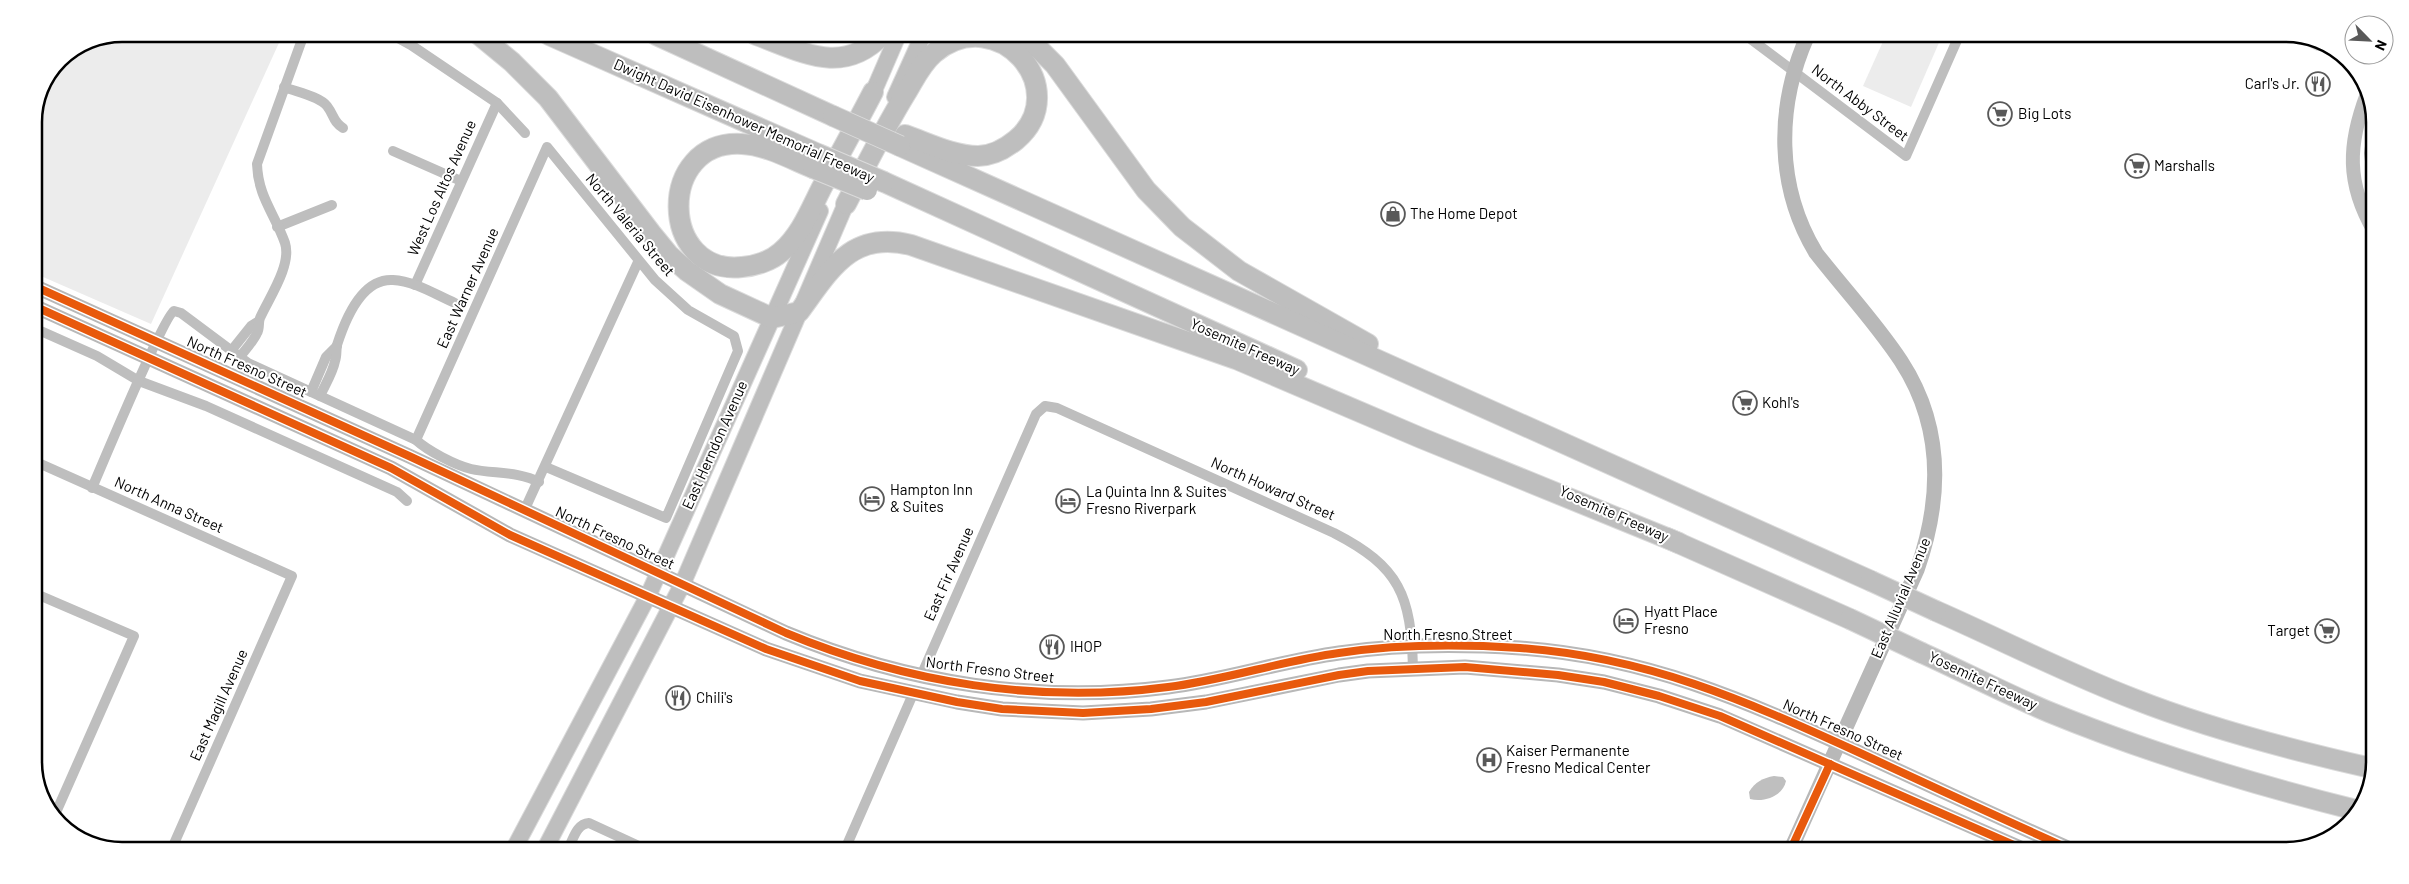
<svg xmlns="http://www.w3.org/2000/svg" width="2409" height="884" viewBox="0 0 2409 884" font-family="Barlow,sans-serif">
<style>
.green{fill:#ececec}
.water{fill:#bfbfbf}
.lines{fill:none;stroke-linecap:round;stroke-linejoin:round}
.primary-casing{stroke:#dbdbdb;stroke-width:18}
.motorway-casing{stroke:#dbdbdb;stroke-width:22}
.minor{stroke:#bebebe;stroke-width:10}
.tertiary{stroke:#bebebe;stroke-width:14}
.secondary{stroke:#b8b8b8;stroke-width:15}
.primary{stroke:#bebebe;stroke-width:16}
.motorway{stroke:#bebebe;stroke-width:20}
.motorway-bridge-casing{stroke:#dbdbdb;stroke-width:22;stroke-linecap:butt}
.motorway-bridge{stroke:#bebebe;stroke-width:20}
.cycleway-casing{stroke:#fff;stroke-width:11}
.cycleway{stroke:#e8590c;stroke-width:8}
.labels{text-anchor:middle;stroke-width:4;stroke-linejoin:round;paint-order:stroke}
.poi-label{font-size:15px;fill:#000;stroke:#fff;text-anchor:start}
.street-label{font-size:15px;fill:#000;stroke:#fff}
.rim{fill:none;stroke:#000;stroke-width:2.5}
</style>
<rect width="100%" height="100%" fill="#fff"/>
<g class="green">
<polygon points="122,34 283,34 151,324 34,273 34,117 60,60 89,40"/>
<polygon points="1885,37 1941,38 1911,107 1863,86"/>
</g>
<path class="water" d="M 1774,776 L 1783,777 L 1786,781 C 1783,796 1764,803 1750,799 L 1749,792 C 1755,782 1763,778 1774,776 Z"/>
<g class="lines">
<g class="primary-casing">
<g id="primary">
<polyline points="2311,38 2319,42"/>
<polyline points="895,97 923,35"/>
<polyline points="869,102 898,35"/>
<polyline points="515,847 648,596 820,211"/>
<polyline points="546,847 682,585 850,194"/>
</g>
</g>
<g class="motorway-casing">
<g id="motorway">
<path d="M 478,34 L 512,62 L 548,98 L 651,233 L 669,255 L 687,271 L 720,294 L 772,318 L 799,312 C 830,270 851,230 911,245 L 1236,359 L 1421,438 L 1679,543"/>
<polyline points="549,35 818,154"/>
<polyline points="656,35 833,116"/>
<path d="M 756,35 C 801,51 842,77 882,35"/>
<polyline points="1026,36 1055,65 1146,190 1182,227 1239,271 1368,344"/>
<polyline points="900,146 1871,581"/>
<path d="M 813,168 C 791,159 766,145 742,144 C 656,139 659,276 742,267 C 755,266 771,261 781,252 C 800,236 810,211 821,189 C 838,157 856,125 873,92"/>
<polyline points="884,182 1297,370"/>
<path d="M 846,204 C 865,167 884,129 906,93 C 914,80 921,64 934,53 C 998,0 1075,90 1016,140 C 1005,149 992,156 978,156 C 953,156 928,143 905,135"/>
<polyline points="1667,538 1850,619"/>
<path d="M 1936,611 C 2002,640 2066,673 2134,699 C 2210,729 2291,750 2371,768"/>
<path d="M 1922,653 C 1964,672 2006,694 2049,712 C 2149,753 2252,784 2356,810"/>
</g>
</g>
<g class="minor">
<polyline points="391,34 411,45 497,103 525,133"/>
<polyline points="822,35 835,37 848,35"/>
<polyline points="1748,37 1906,156 1958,38"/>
<path d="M 284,87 C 296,92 319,96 327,106 C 334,115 333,122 343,128"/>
<polyline points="393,151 461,181"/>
<polyline points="277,227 332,205"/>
<polyline points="415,285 497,103"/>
<polyline points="34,328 97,356 139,381 206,406 397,492 407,501"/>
<polyline points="231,351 251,326 259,321"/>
<path d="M 239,358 C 245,350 253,342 257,333 C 260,328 258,323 260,318 C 269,298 292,265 285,243 C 275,214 258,197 257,164 L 304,34"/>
<polyline points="311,392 326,357 337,346"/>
<path d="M 320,396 C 325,385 333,372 335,361 C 337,356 336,350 337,345 C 345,320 362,278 393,280 C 415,281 436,295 455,303"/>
<polyline points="416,440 547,147 655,280 688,310 734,336 738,351 666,518 546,467"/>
<polyline points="34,461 292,576 173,846"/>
<path d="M 92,488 C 102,465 164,316 174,311 L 181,313 L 248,363 L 416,440 C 428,451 455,465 471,469 C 493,474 518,471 539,482"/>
<polyline points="524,511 638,262"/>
<polyline points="34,593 134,636 54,817"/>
<path d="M 921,676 L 1036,414 L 1045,406 L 1057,408 L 1334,533 C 1400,567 1411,595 1413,668"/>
<path d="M 569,847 C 574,837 577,824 589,823 L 641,847"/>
<polyline points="846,847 913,694"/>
</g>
<g class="tertiary">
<path d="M 2367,94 C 2348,144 2346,183 2374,231"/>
<polyline points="2375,184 2371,153 2375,127"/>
</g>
<g class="secondary">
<path d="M 34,286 L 409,456 L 786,633 C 906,683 1038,704 1168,687 C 1225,680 1281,661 1339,653 C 1399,644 1459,644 1520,648 C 1647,657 1744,700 1858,752 C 1929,785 2000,818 2072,850"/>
<polyline points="34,306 391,468 510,535 766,649 860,681 957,702 1002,709 1083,713 1151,709 1206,702 1339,675 1368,671 1465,667 1558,675 1604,682 1659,696 1720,716 2025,850"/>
<path d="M 1791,849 L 1917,570 C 1942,499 1944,427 1901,361 C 1876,323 1844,289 1816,253 C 1776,187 1776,107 1807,37"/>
</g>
<use href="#primary" class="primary"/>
<use href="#motorway" class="motorway"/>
<g class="motorway-bridge-casing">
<g id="motorway-bridge">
<polyline points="833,116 900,146"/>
<polyline points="818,154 884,182"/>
<polyline points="813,168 867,190"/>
<polyline points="1871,581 1936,611"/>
<polyline points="1850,619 1922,653"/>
</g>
</g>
<use href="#motorway-bridge" class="motorway-bridge"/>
<g class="cycleway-casing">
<g id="cycleway">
<path d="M 34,286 L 409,456 L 786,633 C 906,683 1038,704 1168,687 C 1225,680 1281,661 1339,653 C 1399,644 1459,644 1520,648 C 1647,657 1744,700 1858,752 C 1929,785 2000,818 2072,850"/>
<polyline points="34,306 391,468 510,535 766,649 860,681 957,702 1002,709 1083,713 1151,709 1206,702 1339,675 1368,671 1465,667 1558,675 1604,682 1659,696 1720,716 2025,850"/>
<polyline points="1791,849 1830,764"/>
</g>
</g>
<use href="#cycleway" class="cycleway"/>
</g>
<defs>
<g id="restaurant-ring" transform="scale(1.25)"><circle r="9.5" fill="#fff" stroke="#595959" stroke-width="1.5"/><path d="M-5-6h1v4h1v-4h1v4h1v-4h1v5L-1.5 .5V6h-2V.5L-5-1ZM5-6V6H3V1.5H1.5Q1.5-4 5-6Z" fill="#595959"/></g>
<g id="supermarket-ring" transform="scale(1.25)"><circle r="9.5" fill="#fff" stroke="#595959" stroke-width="1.5"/><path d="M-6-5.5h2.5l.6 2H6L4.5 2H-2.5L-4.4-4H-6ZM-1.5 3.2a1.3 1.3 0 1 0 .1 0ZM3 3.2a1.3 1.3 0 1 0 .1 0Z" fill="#595959"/></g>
<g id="shop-ring" transform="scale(1.25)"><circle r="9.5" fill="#fff" stroke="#595959" stroke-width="1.5"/><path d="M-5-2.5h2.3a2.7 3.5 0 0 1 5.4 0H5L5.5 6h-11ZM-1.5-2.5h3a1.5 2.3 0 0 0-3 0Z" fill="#595959"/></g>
<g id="hotel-ring" transform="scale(1.25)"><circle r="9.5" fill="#fff" stroke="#595959" stroke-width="1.5"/><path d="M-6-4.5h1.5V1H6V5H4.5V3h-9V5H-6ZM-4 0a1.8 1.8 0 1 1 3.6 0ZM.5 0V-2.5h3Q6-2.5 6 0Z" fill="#595959"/></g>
<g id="hospital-ring" transform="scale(1.25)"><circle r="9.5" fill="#fff" stroke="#595959" stroke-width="1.5"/><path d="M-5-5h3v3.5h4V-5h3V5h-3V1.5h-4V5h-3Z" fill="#595959"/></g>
</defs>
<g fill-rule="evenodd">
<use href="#restaurant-ring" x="2318" y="84"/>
<use href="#supermarket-ring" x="2000" y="114"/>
<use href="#supermarket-ring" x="2137" y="166"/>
<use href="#shop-ring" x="1393" y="214"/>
<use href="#supermarket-ring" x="1745" y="403"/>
<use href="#hotel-ring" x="872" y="499"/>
<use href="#hotel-ring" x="1068" y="501"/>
<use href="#hotel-ring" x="1626" y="621"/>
<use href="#supermarket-ring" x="2327" y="631"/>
<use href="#restaurant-ring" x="1052" y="647"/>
<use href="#restaurant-ring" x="678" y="698"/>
<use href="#hospital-ring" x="1489" y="760"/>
</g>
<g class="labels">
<g class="poi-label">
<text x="2300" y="89" text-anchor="end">Carl's Jr.</text>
<text x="2018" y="119">Big Lots</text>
<text x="2154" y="171">Marshalls</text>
<text x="1410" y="219">The Home Depot</text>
<text x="1762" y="408">Kohl's</text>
<text x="890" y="495">Hampton Inn<tspan x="890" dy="17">&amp; Suites</tspan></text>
<text x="1086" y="497">La Quinta Inn &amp; Suites<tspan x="1086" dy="17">Fresno Riverpark</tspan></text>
<text x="1644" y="617">Hyatt Place<tspan x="1644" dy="17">Fresno</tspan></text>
<text x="2310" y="636" text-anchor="end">Target</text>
<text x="1070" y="652">IHOP</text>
<text x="696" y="703">Chili's</text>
<text x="1506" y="756">Kaiser Permanente<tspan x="1506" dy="17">Fresno Medical Center</tspan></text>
</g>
<g class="street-label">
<text transform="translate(1860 103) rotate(37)" y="5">North Abby Street</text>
<text transform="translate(744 121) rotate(24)" y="5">Dwight David Eisenhower Memorial Freeway</text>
<text transform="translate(442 188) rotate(-66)" y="5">West Los Altos Avenue</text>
<text transform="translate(630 225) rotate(50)" y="5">North Valeria Street</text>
<text transform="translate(468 288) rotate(-66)" y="5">East Warner Avenue</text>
<text transform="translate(1245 347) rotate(24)" y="5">Yosemite Freeway</text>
<text transform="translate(247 367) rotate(24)" y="5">North Fresno Street</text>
<text transform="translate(715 445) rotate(-66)" y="5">East Herndon Avenue</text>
<text transform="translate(1273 489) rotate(24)" y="5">North Howard Street</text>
<text transform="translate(169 505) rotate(24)" y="5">North Anna Street</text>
<text transform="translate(1614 514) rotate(24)" y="5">Yosemite Freeway</text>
<text transform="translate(615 538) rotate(25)" y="5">North Fresno Street</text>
<text transform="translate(949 574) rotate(-66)" y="5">East Fir Avenue</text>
<text transform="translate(1901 598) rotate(-67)" y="5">East Alluvial Avenue</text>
<text x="1448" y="640">North Fresno Street</text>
<text transform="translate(990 670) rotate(7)" y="5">North Fresno Street</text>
<text transform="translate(1983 681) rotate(25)" y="5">Yosemite Freeway</text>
<text transform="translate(219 705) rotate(-66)" y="5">East Magill Avenue</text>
<text transform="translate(1843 730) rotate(24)" y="5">North Fresno Street</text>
</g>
</g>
<path d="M0 0H2409V884H0ZM122 42H2286A80 80 0 0 1 2366 122V762A80 80 0 0 1 2286 842H122A80 80 0 0 1 42 762V122A80 80 0 0 1 122 42Z" fill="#fff" fill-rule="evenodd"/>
<path class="rim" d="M122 42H2286A80 80 0 0 1 2366 122V762A80 80 0 0 1 2286 842H122A80 80 0 0 1 42 762V122A80 80 0 0 1 122 42Z"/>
<g transform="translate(2369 40) rotate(114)"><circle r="24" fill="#ffffff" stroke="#999999"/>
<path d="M0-4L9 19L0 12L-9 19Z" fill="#595959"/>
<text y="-8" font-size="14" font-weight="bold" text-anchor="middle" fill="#000000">N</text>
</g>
</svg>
